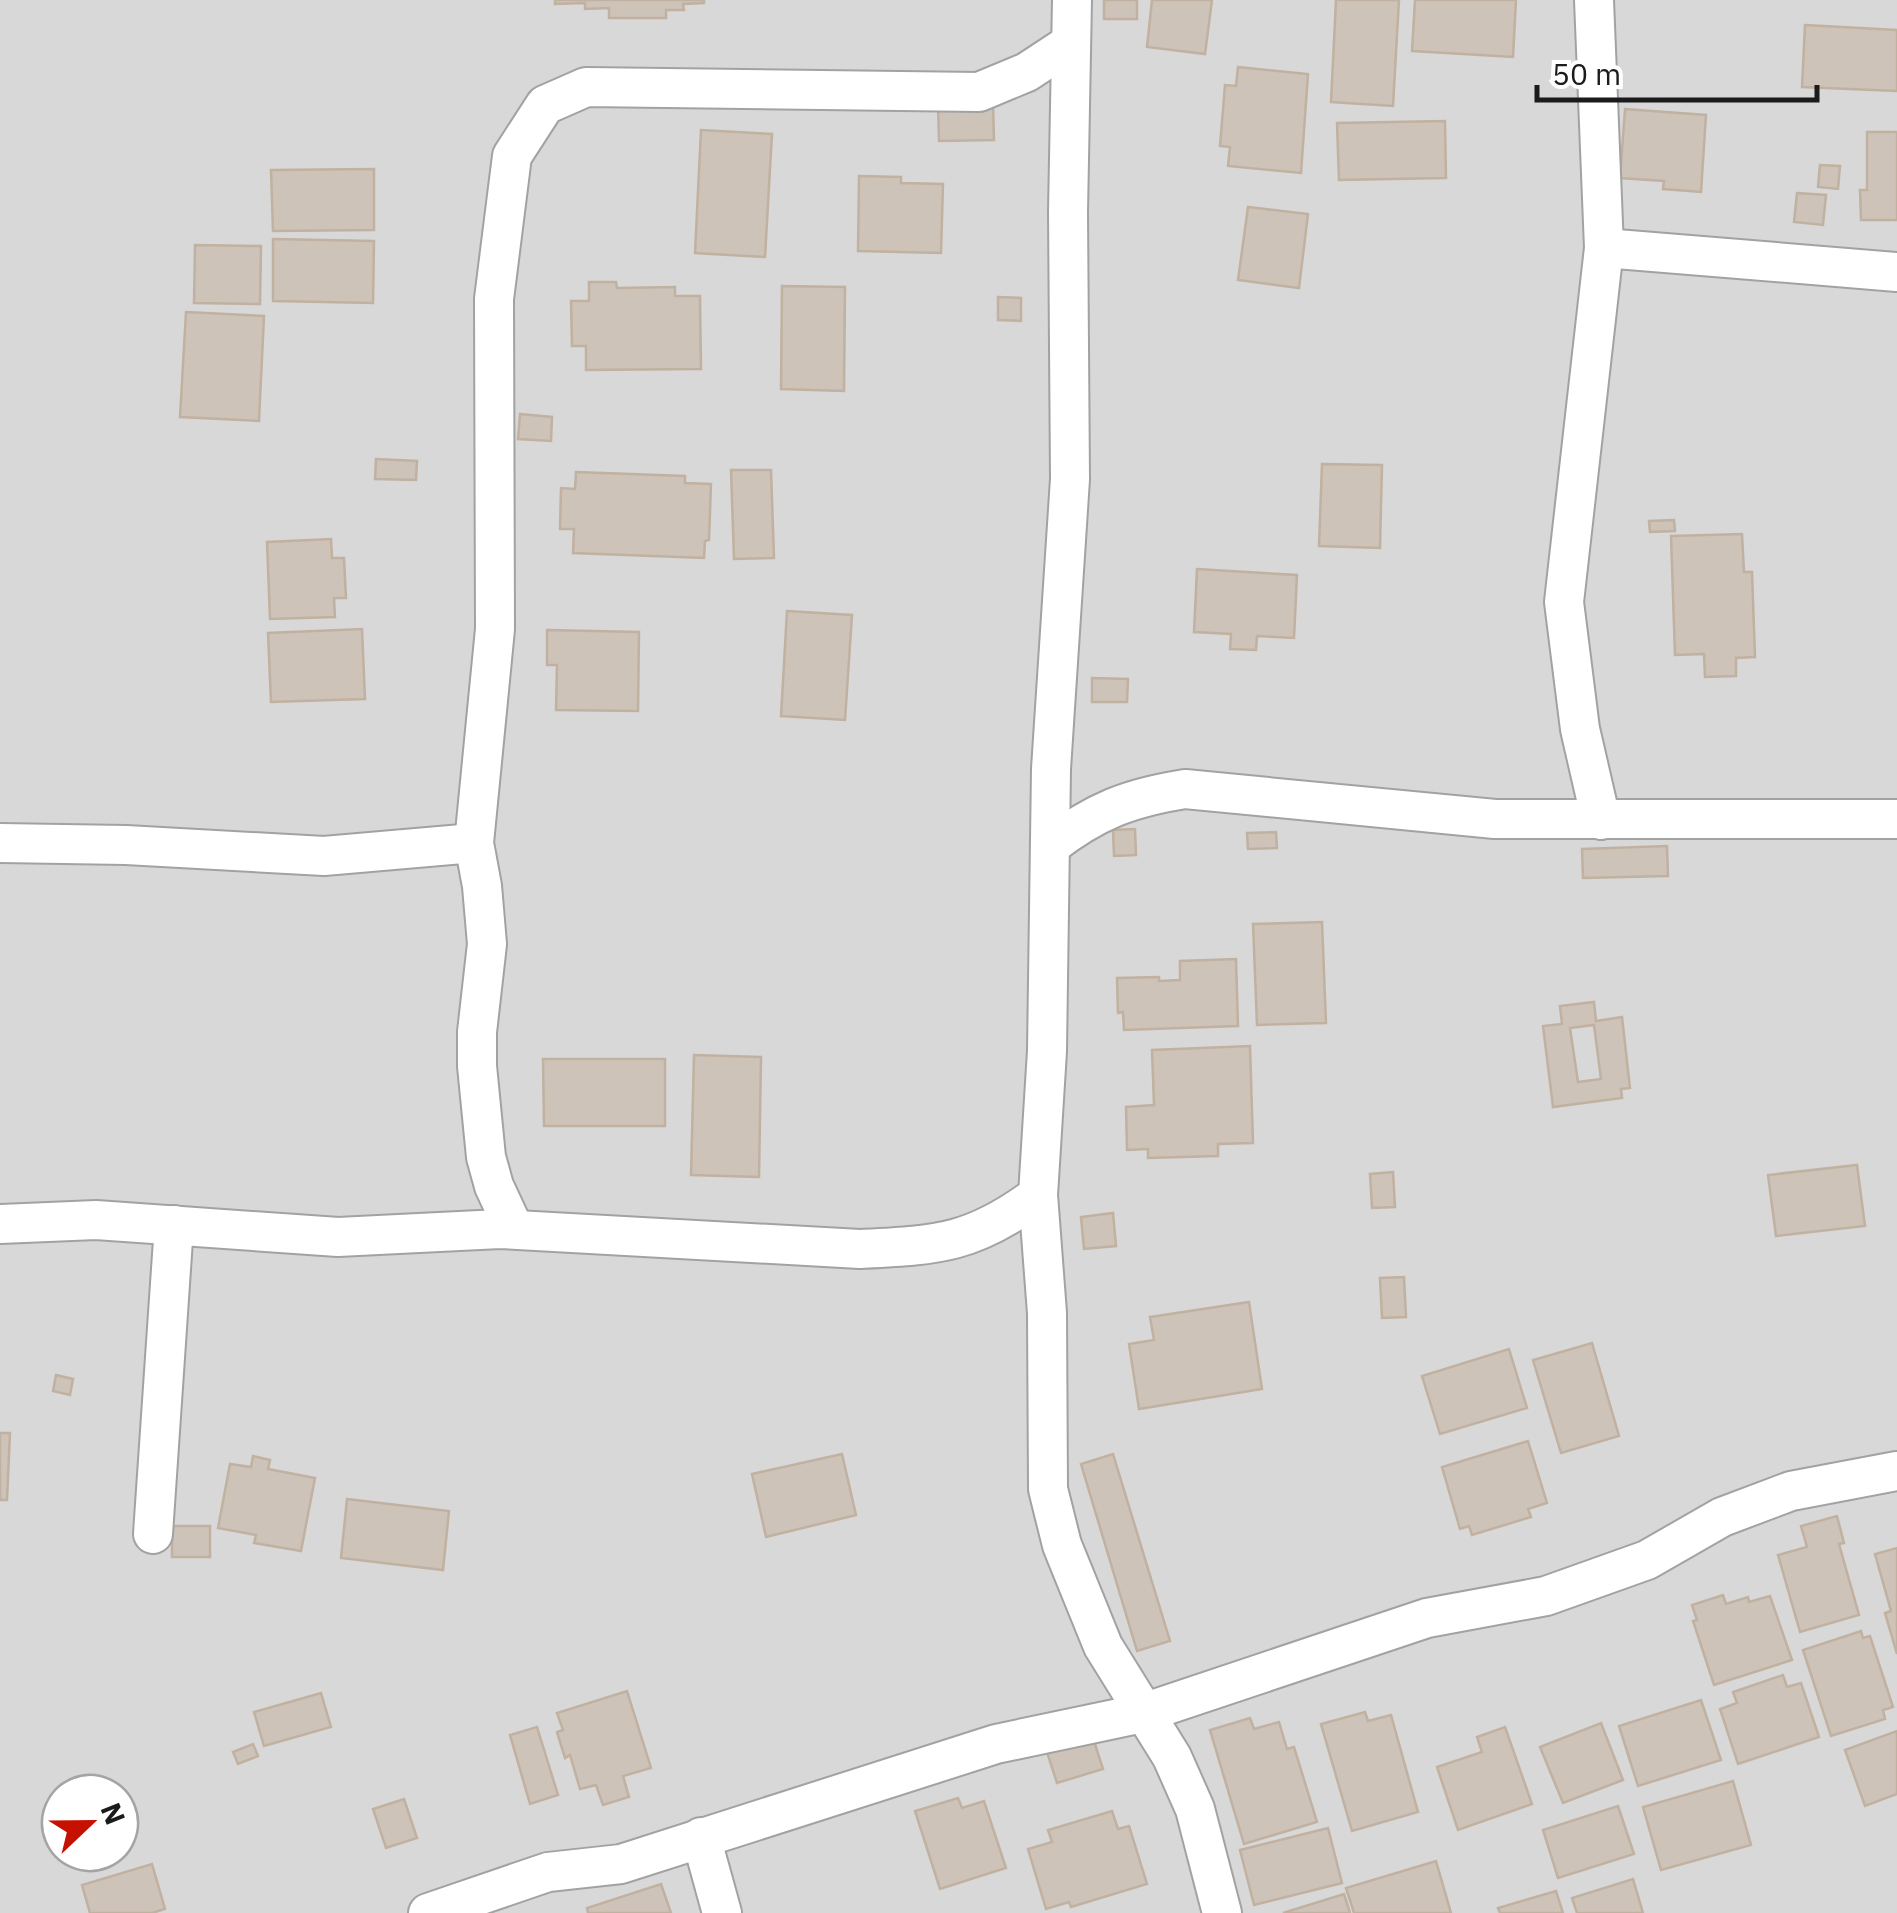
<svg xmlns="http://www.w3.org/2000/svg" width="1897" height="1913" viewBox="0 0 1897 1913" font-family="'IBM Plex Sans',sans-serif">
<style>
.residential{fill:#d9d8d8;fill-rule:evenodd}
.building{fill:#cec3b8;stroke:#c1b1a0;stroke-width:2.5;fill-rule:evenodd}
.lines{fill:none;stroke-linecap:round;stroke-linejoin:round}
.minor-casing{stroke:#a2a2a2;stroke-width:42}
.minor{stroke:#fff;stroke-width:38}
</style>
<rect width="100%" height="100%" fill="#eeeadf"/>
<path class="residential" d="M 0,0 L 1897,0 L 1897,1913 L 0,1913 ZM 60,1793 L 120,1793 L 120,1853 L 60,1853 Z"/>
<g class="building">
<polygon points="555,0 704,0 704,3 683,4 684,10 666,10 666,18 609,18 609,8 585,9 585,3 555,4"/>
<rect x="1104" y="0" width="33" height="19"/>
<polygon points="1152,0 1212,0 1205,54 1147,47"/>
<polygon points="1336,0 1399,0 1393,106 1331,102"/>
<polygon points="1415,0 1516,0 1513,57 1412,51"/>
<polygon points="1805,25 1897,30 1897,91 1802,87"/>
<polygon points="1238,67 1308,74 1301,173 1228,166 1230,147 1220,146 1225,85 1236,86"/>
<polygon points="993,104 994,140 939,141 938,106"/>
<polygon points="1625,109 1706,115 1701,192 1663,189 1664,181 1620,178"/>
<polygon points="1445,121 1446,178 1339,180 1337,123"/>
<polygon points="701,130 772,134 765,257 695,253"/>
<polygon points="1867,132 1897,132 1897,220 1861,220 1860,190 1867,190"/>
<polygon points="1820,165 1840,166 1838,189 1818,187"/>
<polygon points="374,169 374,230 273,231 271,170"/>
<polygon points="859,176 901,177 901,183 943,184 941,253 858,251"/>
<polygon points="1797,193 1826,195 1823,225 1794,222"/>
<polygon points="1248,207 1308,214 1299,288 1238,280"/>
<polygon points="273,239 374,241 373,303 273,301"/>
<polygon points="195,245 261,246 260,304 194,303"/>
<polygon points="589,282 616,282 617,288 675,287 675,296 700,296 701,369 586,370 586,346 572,346 571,301 589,301"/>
<polygon points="782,286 845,287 844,391 781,389"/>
<polygon points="998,297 1021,298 1021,321 998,320"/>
<polygon points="186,312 264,316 259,421 180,417"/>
<polygon points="520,414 552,417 551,441 518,439"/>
<polygon points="376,459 417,461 416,480 375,479"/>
<polygon points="1322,464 1382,465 1380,548 1319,546"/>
<polygon points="731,470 771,470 774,558 734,559"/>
<polygon points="576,472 685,476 685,483 711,484 709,540 705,541 704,558 573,553 574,529 560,529 561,488 575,489"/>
<polygon points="1674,520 1675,531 1650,532 1649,521"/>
<polygon points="1742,534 1744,572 1752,572 1755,657 1736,658 1736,676 1705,677 1704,654 1675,655 1671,536"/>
<polygon points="331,539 332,558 344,558 346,598 334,598 335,617 270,619 267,542"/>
<polygon points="1197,569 1297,575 1294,638 1257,636 1256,650 1230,649 1231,634 1194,632"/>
<polygon points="787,611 852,615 845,720 781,716"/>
<polygon points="362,629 365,699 271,702 268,633"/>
<polygon points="547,630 639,632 638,711 556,710 557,665 547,665"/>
<polygon points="1092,678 1128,679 1127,702 1092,702"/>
<polygon points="1135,829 1136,855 1114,856 1113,830"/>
<polygon points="1276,832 1277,848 1248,849 1247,833"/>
<polygon points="1667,846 1668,876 1583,878 1582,849"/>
<polygon points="1322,922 1326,1023 1257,1025 1253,924"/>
<polygon points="1236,959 1238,1026 1124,1030 1123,1012 1118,1013 1117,978 1159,977 1159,981 1180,980 1180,961"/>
<path d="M 1594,1002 L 1596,1021 L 1622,1017 L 1630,1088 L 1621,1089 L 1622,1098 L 1553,1107 L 1543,1026 L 1562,1024 L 1560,1006 ZM 1594,1025 L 1601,1079 L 1578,1082 L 1570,1028 Z"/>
<polygon points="1250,1046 1253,1143 1218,1144 1218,1156 1148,1158 1148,1149 1127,1150 1126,1107 1154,1105 1152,1050"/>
<polygon points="694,1055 761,1057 759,1177 691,1175"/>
<polygon points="543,1059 665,1059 665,1126 544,1126"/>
<polygon points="1857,1165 1865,1226 1776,1236 1768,1175"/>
<polygon points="1393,1172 1395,1207 1372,1208 1370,1174"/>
<polygon points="1113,1213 1116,1246 1084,1249 1081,1217"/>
<polygon points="1404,1277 1406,1317 1382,1318 1380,1278"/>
<polygon points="1249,1302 1262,1389 1139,1409 1129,1344 1154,1340 1150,1317"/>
<polygon points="1592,1343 1619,1436 1561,1453 1533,1360"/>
<polygon points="1509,1349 1527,1408 1440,1434 1422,1376"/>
<polygon points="56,1375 73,1379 70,1395 53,1391"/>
<polygon points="0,1433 10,1433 7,1500 0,1500"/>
<polygon points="1528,1441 1547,1503 1528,1509 1531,1517 1472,1535 1469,1526 1460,1529 1442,1467"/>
<polygon points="842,1454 856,1515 766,1537 752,1474"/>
<polygon points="1113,1454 1170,1641 1137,1651 1081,1464"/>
<polygon points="253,1456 270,1460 268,1469 315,1478 301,1551 254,1543 256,1535 218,1528 230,1464 251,1467"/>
<polygon points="347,1499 449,1511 443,1570 341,1558"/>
<polygon points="1837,1516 1844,1543 1839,1544 1859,1615 1800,1632 1778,1555 1807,1547 1801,1526"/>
<rect x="172" y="1526" width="38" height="31"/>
<polygon points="1897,1548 1897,1654 1885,1613 1891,1611 1875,1554"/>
<polygon points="1723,1595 1726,1604 1748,1597 1749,1602 1770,1596 1792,1660 1714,1685 1693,1621 1697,1620 1692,1605"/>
<polygon points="1861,1631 1863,1638 1870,1636 1893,1707 1883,1710 1885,1719 1831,1736 1803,1650"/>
<polygon points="1783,1675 1787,1687 1801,1683 1819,1737 1738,1764 1720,1709 1737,1703 1733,1692"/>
<polygon points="627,1691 651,1768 623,1776 629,1797 603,1805 596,1785 580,1789 570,1755 565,1758 557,1732 563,1730 557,1713"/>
<polygon points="321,1693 331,1727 264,1746 254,1712"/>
<polygon points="1701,1700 1721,1760 1638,1786 1619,1726"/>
<polygon points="1365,1712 1368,1721 1391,1715 1418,1812 1352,1831 1321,1724"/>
<polygon points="1250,1718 1254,1729 1279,1722 1287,1749 1294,1747 1317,1822 1244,1844 1210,1730"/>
<polygon points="1601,1723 1623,1780 1563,1803 1540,1747"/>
<polygon points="537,1727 558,1795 530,1804 510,1735"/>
<polygon points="1505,1727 1532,1804 1458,1830 1437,1767 1482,1752 1477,1737"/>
<polygon points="1897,1731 1897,1794 1865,1806 1845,1750"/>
<polygon points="1092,1735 1103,1769 1057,1783 1046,1749"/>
<polygon points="253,1744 258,1756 238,1764 233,1752"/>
<polygon points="1733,1781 1751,1845 1661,1870 1643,1807"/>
<polygon points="958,1798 962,1808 984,1801 1006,1868 940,1889 915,1811"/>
<polygon points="404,1799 417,1838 386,1848 373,1809"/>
<polygon points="1618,1806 1634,1854 1558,1878 1543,1830"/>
<polygon points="1112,1811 1118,1829 1129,1826 1147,1884 1071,1907 1069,1902 1046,1909 1028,1849 1052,1842 1048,1830"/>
<polygon points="1328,1828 1342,1883 1254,1905 1240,1850"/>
<polygon points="1436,1861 1451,1913 1354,1913 1346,1888"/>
<polygon points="152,1864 165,1909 152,1913 90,1913 82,1885"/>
<polygon points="1633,1879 1643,1913 1577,1913 1572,1898"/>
<polygon points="661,1884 671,1913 588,1913 587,1908"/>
<polygon points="1556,1891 1563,1913 1500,1913 1498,1908"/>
<polygon points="1344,1894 1350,1913 1283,1913"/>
</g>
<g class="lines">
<g class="minor-casing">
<g id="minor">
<polyline points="1594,0 1604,248 1564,602 1580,729 1601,820"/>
<polyline points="1604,248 1897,272"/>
<polyline points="0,843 126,845 324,856 474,843"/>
<path d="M 1050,846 C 1095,811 1129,798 1185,789 L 1495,819 L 1897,819"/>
<polyline points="1038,1195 1047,1313 1048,1489 1062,1545 1103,1646 1172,1757 1195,1809 1222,1913"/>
<path d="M 0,1224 L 96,1220 L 338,1237 L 500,1229 L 860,1249 C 938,1245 973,1244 1038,1195 L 1047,1051 L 1051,769 L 1070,479 L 1068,212 L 1072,0"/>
<polyline points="514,1229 494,1186 486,1157 477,1066 477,1032 487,944 482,886 474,843 495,629 494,299 512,156 545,105 586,87 979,92 1027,72 1071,43"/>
<polyline points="153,1534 174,1225"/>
<polyline points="701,1837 722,1913"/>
<polyline points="428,1913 548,1872 621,1864 996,1744 1143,1713 1427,1618 1546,1596 1647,1560 1722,1517 1791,1491 1897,1471"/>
</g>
</g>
<use href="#minor" class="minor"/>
</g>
<g transform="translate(90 1823) rotate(68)"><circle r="48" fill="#ffffff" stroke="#a4a4a4" stroke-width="2.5"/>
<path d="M0-8L18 38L0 25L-18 38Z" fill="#c61100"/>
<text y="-15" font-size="28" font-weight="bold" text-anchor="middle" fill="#1b1b1b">N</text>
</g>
<path d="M1537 85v15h280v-15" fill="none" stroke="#1b1b1b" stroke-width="5"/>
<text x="1552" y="85" font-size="30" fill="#1b1b1b" stroke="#ffffff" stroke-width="8" paint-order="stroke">50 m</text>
</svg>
